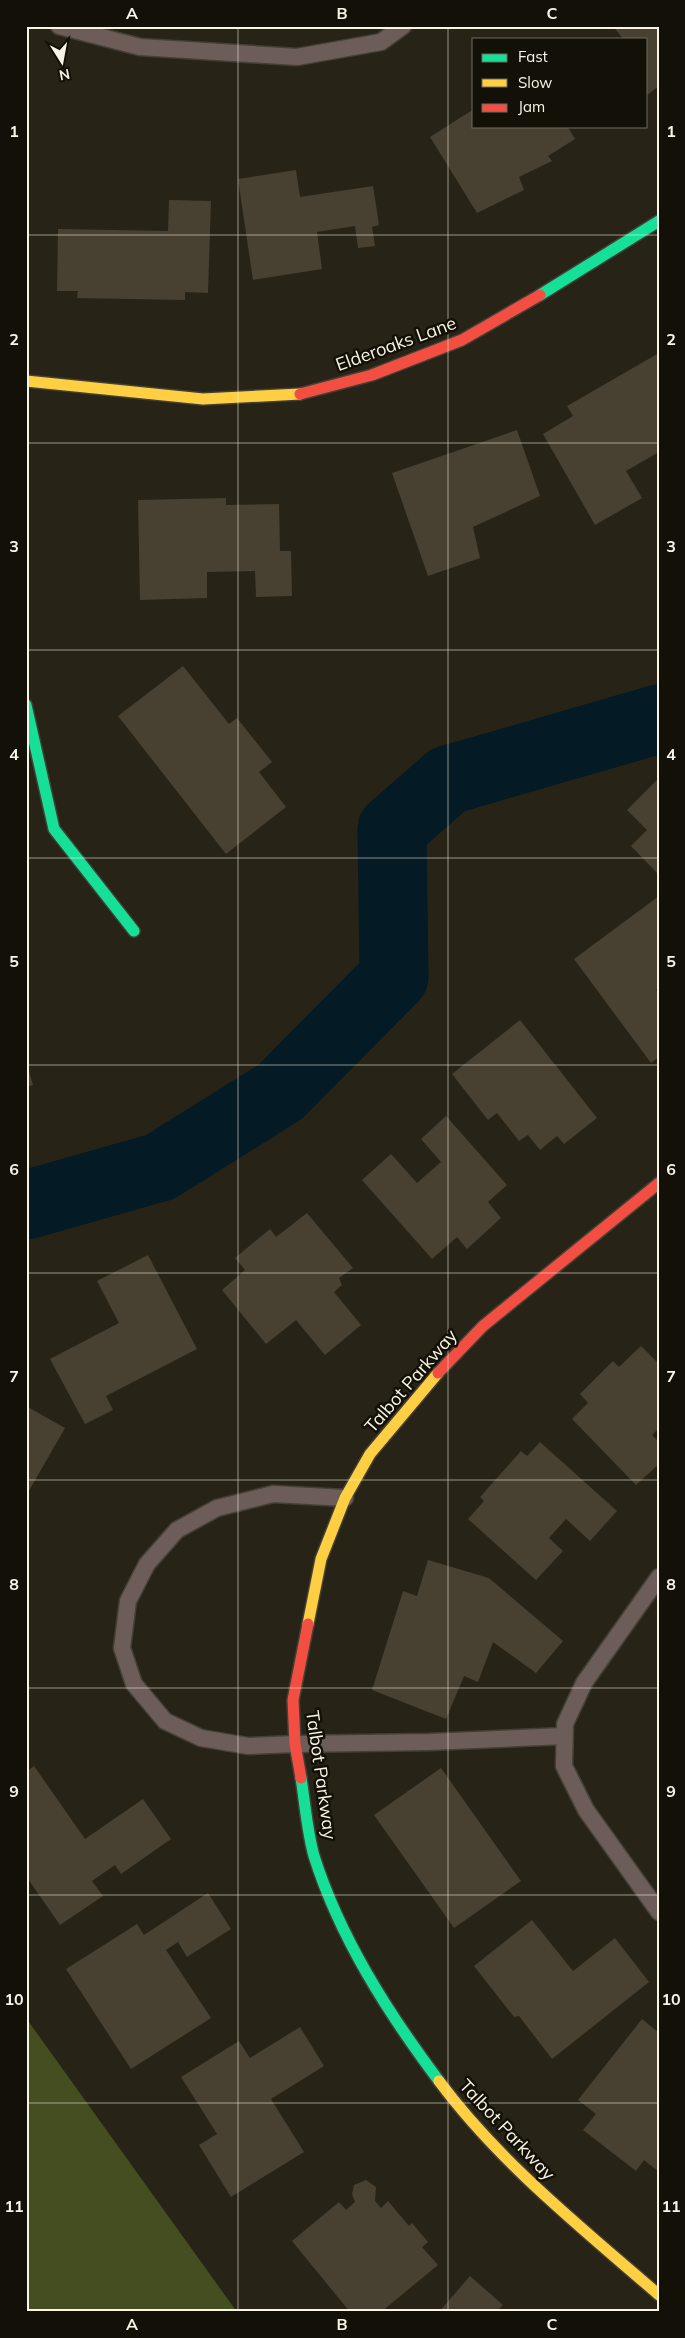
<svg xmlns="http://www.w3.org/2000/svg" width="685" height="2338" viewBox="0 0 685 2338" font-family="Mulish,sans-serif">
<style>
.green{fill:#444e21}
.lines{fill:none;stroke-linecap:round;stroke-linejoin:round}
.river{stroke:#041a24;stroke-width:69}
.building{fill:#484030}
.lane-casing{stroke:#434036;stroke-width:19}
.fast-casing{stroke:#434036;stroke-width:14}
.slow-casing{stroke:#434036;stroke-width:14}
.jam-casing{stroke:#434036;stroke-width:14}
.lane{stroke:#6d5d58;stroke-width:16}
.fast{stroke:#16e098;stroke-width:11}
.slow{stroke:#ffcf43;stroke-width:11}
.jam{stroke:#f24e42;stroke-width:11}
.grid{fill:none;stroke:#f8f4e6;stroke-width:1;stroke-opacity:0.55}
.labels{text-anchor:middle;stroke-width:5;stroke-linejoin:round;paint-order:stroke}
.street-label{font-size:18px;fill:#f8f4e6;stroke:#131007}
.neatline{fill:none;stroke:#f8f4e6;stroke-width:2}
.grid-label{font-size:16px;text-anchor:middle;font-weight:bold;fill:#f8f4e6}
</style>
<rect width="100%" height="100%" fill="#272417"/>
<polygon class="green" points="26,2018 237,2312 26,2312"/>
<g class="lines">
<polyline class="river" points="26,1205 160,1167 280,1092 394,977 392,829 448,780 659,719"/>
</g>
<g class="building">
<polygon points="613,26 659,26 659,86 646,96 646,39 623,39"/>
<polygon points="474,109 474,126 567,126 575,139 548,156 552,161 519,177 524,190 477,213 430,137"/>
<polygon points="296,170 300,197 373,186 379,225 372,227 375,246 358,248 355,226 317,232 322,269 253,280 238,179"/>
<polygon points="169,200 211,201 208,293 185,292 185,300 77,298 78,291 57,291 58,229 168,231"/>
<polygon points="659,353 659,452 626,471 642,498 595,525 543,434 573,416 567,406"/>
<polygon points="517,430 540,496 473,527 480,558 428,576 392,473"/>
<polygon points="226,498 226,505 279,504 280,551 291,551 292,596 256,597 255,571 207,572 207,598 140,600 138,500"/>
<polygon points="183,666 229,724 237,718 272,762 259,772 286,807 226,854 118,716"/>
<polygon points="659,778 659,875 631,846 647,830 627,810"/>
<polygon points="659,896 659,988 656,990 659,994 659,1057 651,1063 574,959"/>
<polygon points="520,1020 597,1118 564,1144 557,1136 540,1150 528,1135 519,1141 497,1113 488,1120 452,1074"/>
<polygon points="26,1062 33,1085 26,1087"/>
<polygon points="446,1116 507,1185 488,1202 501,1218 467,1249 457,1237 432,1259 362,1180 391,1154 417,1183 441,1162 421,1139"/>
<polygon points="307,1213 353,1268 339,1278 342,1285 334,1292 361,1325 325,1355 296,1320 266,1344 222,1290 245,1270 235,1258 270,1229 276,1237"/>
<polygon points="148,1255 197,1349 106,1396 113,1410 85,1424 50,1359 119,1323 97,1281"/>
<polygon points="641,1346 659,1364 659,1428 652,1435 659,1442 659,1464 636,1485 572,1419 588,1403 580,1394 613,1361 619,1367"/>
<polygon points="26,1406 65,1428 26,1496"/>
<polygon points="540,1442 617,1511 590,1541 566,1519 549,1538 563,1551 536,1580 468,1519 484,1501 480,1497 521,1451 527,1456"/>
<polygon points="428,1560 489,1578 563,1641 536,1673 493,1642 478,1682 464,1676 446,1719 372,1690 403,1591 417,1596"/>
<polygon points="34,1766 85,1839 143,1799 171,1839 121,1874 115,1865 92,1881 103,1896 60,1925 26,1876 26,1772"/>
<polygon points="441,1768 521,1881 454,1928 374,1815"/>
<polygon points="208,1893 231,1929 187,1957 178,1942 166,1950 211,2018 131,2069 66,1969 137,1924 144,1935"/>
<polygon points="532,1920 573,1971 615,1938 649,1982 552,2059 519,2016 514,2017 474,1966"/>
<polygon points="642,2019 659,2033 659,2172 644,2160 636,2171 583,2130 596,2114 578,2100"/>
<polygon points="300,2027 324,2066 271,2099 304,2152 231,2197 199,2145 217,2134 181,2077 239,2041 250,2058"/>
<polygon points="366,2180 376,2187 375,2201 381,2208 388,2201 409,2226 412,2223 428,2242 422,2247 438,2265 381,2312 350,2312 292,2241 339,2202 346,2210 355,2202 352,2194 354,2185"/>
<polygon points="470,2276 503,2305 496,2312 439,2312"/>
</g>
<g class="lines">
<g class="lane-casing">
<g id="lane">
<polyline points="59,26 140,47 297,57 381,42 403,26"/>
<polyline points="345,1498 273,1494 217,1508 177,1530 147,1564 128,1601 122,1648 134,1684 165,1721 201,1738 248,1746 295,1744 429,1742 564,1736"/>
<polyline points="659,1577 584,1683 565,1724 564,1766 586,1810 659,1912"/>
</g>
</g>
<g class="fast-casing">
<g id="fast">
<polyline points="540,295 659,221"/>
<polyline points="26,705 54,829 134,931"/>
<path d="M 301,1778 C 305,1803 307,1831 314,1856 C 340,1938 388,2013 439,2081"/>
</g>
</g>
<g class="slow-casing">
<g id="slow">
<polyline points="26,381 203,399 300,394"/>
<polyline points="308,1624 321,1559 345,1498 370,1454 438,1373"/>
<path d="M 439,2081 C 499,2162 583,2229 659,2295"/>
</g>
</g>
<g class="jam-casing">
<g id="jam">
<polyline points="300,394 372,375 462,340 540,295"/>
<polyline points="438,1373 483,1326 659,1183"/>
<polyline points="301,1778 295,1744 293,1700 308,1624"/>
</g>
</g>
<use href="#lane" class="lane"/>
<use href="#fast" class="fast"/>
<use href="#slow" class="slow"/>
<use href="#jam" class="jam"/>
</g>
<path class="grid" d="M 238,26 L 238,2312M 448,26 L 448,2312M 26,235 L 659,235M 26,443 L 659,443M 26,650 L 659,650M 26,858 L 659,858M 26,1065 L 659,1065M 26,1273 L 659,1273M 26,1480 L 659,1480M 26,1688 L 659,1688M 26,1895 L 659,1895M 26,2103 L 659,2103"/>
<g class="labels">
<g class="street-label">
<text transform="translate(396 344) rotate(-20)" y="6">Elderoaks Lane</text>
<text transform="translate(411 1381) rotate(-49)" y="6">Talbot Parkway</text>
<text transform="translate(321 1775) rotate(82)" y="6">Talbot Parkway</text>
<text transform="translate(507 2130) rotate(47)" y="6">Talbot Parkway</text>
</g>
</g>
<rect width="685" height="2338" fill="none" stroke="#131007" stroke-width="55"/>
<rect x="472" y="38" width="175" height="90" fill="#131007" stroke="#6f6b60"/>
<rect x="482" y="54" width="25" height="8" fill="#16e098" stroke="#6f6b60"/>
<text x="518" y="62" font-size="15" fill="#f8f4e6">Fast</text>
<rect x="482" y="79" width="25" height="8" fill="#ffcf43" stroke="#6f6b60"/>
<text x="518" y="88" font-size="15" fill="#f8f4e6">Slow</text>
<rect x="482" y="104" width="25" height="8" fill="#f24e42" stroke="#6f6b60"/>
<text x="518" y="112" font-size="15" fill="#f8f4e6">Jam</text>
<g transform="translate(62 62) rotate(169)" stroke="#131007" stroke-width="4" paint-order="stroke">
<path d="M0-4L9 19L0 12L-9 19Z" fill="#f8f4e6"/>
<text y="-8" font-size="14" font-weight="bold" text-anchor="middle" fill="#f8f4e6">N</text>
</g>
<rect x="28" y="28" width="630" height="2282" class="neatline"/>
<g class="grid-label">
<text x="132" y="19">A</text>
<text x="342" y="19">B</text>
<text x="552" y="19">C</text>
<text x="14" y="137">1</text>
<text x="671" y="137">1</text>
<text x="14" y="345">2</text>
<text x="671" y="345">2</text>
<text x="14" y="552">3</text>
<text x="671" y="552">3</text>
<text x="14" y="760">4</text>
<text x="671" y="760">4</text>
<text x="14" y="967">5</text>
<text x="671" y="967">5</text>
<text x="14" y="1175">6</text>
<text x="671" y="1175">6</text>
<text x="14" y="1382">7</text>
<text x="671" y="1382">7</text>
<text x="14" y="1590">8</text>
<text x="671" y="1590">8</text>
<text x="14" y="1797">9</text>
<text x="671" y="1797">9</text>
<text x="14" y="2005">10</text>
<text x="671" y="2005">10</text>
<text x="14" y="2212">11</text>
<text x="671" y="2212">11</text>
<text x="132" y="2330">A</text>
<text x="342" y="2330">B</text>
<text x="552" y="2330">C</text>
</g>
</svg>
